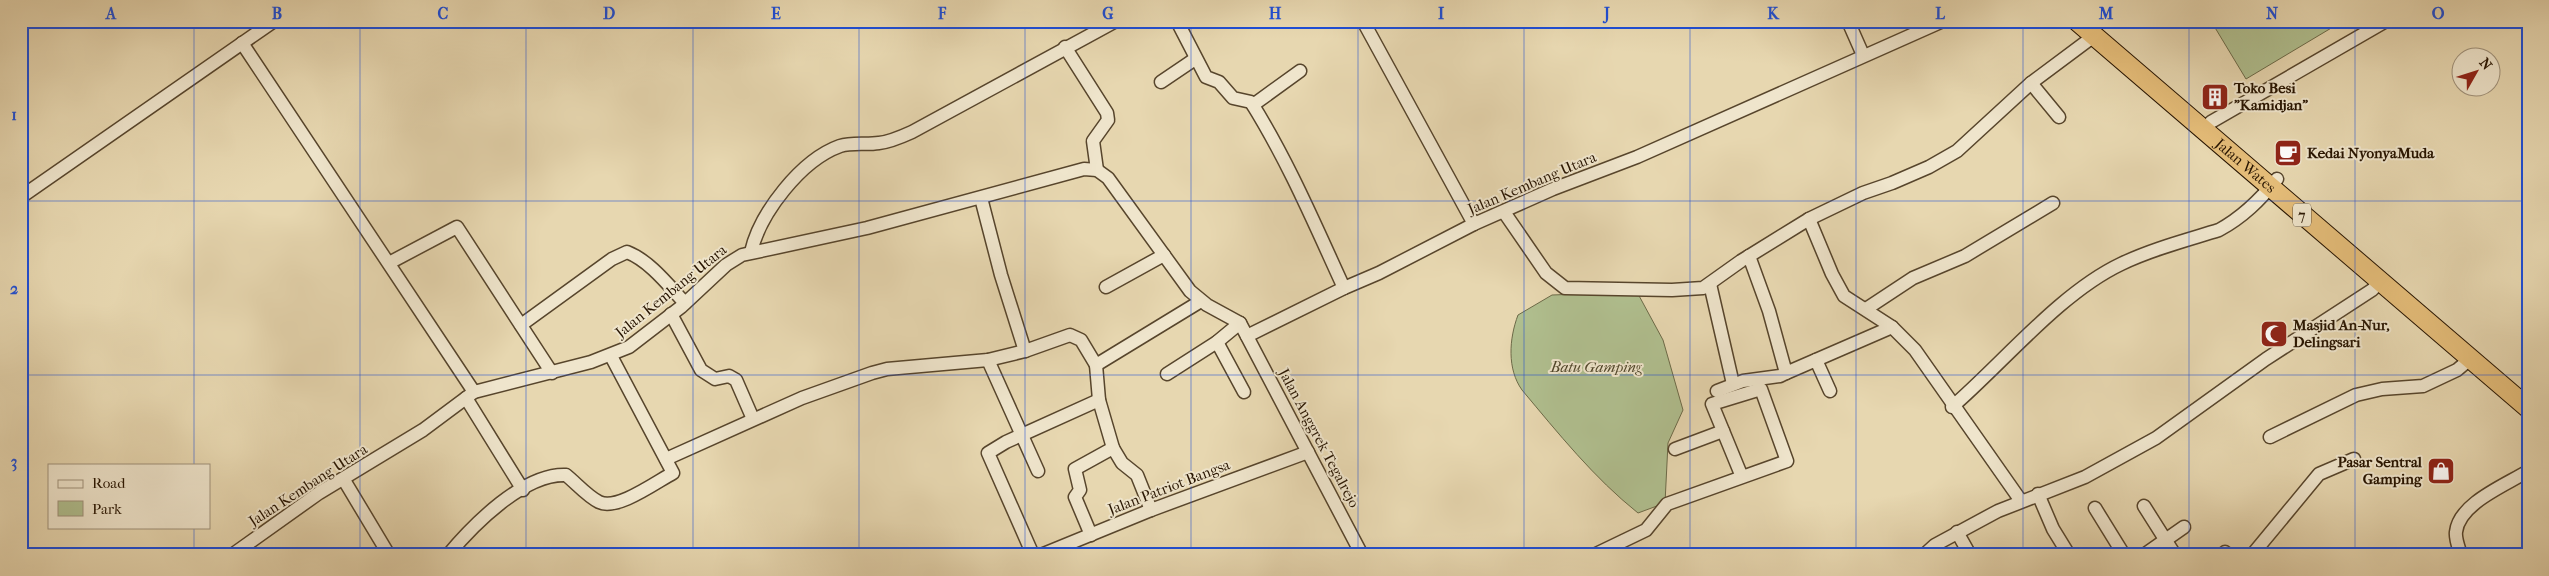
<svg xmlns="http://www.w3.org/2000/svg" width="2549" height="576" viewBox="0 0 2549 576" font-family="'IM FELL French Canon',serif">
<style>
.green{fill:#b0bf8f;stroke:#6c6a48}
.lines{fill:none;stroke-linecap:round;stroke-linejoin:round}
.minor-casing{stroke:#57452c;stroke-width:15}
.highway-casing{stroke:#271400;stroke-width:21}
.minor{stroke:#efe5cc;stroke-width:12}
.highway{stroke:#e4bc78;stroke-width:19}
.grid{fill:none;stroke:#1d4ed8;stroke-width:1;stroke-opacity:0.55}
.labels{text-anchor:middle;stroke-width:4;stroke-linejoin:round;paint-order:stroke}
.shield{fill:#efe5cc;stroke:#63533d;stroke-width:1}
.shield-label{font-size:14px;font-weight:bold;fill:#271400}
.poi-label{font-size:15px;font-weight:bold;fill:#271400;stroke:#efe5cc;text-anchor:start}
.street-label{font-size:15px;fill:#271400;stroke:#efe5cc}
.park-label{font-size:15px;font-style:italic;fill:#50472b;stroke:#efe5cc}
.neatline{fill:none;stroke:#1d4ed8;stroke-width:2}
.grid-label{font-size:16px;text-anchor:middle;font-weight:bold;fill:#1d4ed8}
</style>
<rect width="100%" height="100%" fill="#e7d7b0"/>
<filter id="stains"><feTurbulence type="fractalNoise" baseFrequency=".004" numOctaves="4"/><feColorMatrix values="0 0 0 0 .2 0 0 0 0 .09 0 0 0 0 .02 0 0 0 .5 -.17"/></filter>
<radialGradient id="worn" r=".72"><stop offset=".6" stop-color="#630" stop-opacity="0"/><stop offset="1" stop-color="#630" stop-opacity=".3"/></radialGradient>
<g class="green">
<polygon points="2211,21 2343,21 2246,79"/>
<path d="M 1637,292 L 1663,340 L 1683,410 L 1668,443 L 1665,503 L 1638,513 C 1594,478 1558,433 1522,390 C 1507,369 1509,339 1518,315 L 1552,295 Z"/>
</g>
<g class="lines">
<g class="minor-casing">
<g id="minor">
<path d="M 1177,21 L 1206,77 L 1219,82 L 1233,98 L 1251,102 C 1288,161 1315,225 1344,288"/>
<polyline points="1363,21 1474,224"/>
<polyline points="1848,21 1863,55"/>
<polyline points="242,43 474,392"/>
<polyline points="1065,47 1107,113 1108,120 1093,141 1097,170"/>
<polyline points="1161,82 1195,59"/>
<polyline points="2031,83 2059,117"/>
<polyline points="1253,105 1300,71"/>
<polyline points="2211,122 2386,21"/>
<polyline points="21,197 274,21"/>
<polyline points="981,198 1001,275 1025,351"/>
<polyline points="1504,212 1546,273 1565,288 1672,290 1703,288 1741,261 1809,219 1863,193 1892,183 1929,167 1957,151 2031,83 2094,36"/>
<polyline points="1809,219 1832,274 1844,296 1892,327 1915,350 2021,501"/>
<path d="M 751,252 C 760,213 801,160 840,146 C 852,142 866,145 879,143 C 890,142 901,137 912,132 L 1116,21"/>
<polyline points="1749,256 1769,311 1786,373 1892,327"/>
<polyline points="389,263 457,227 552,373"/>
<polyline points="1710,284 1733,384"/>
<polyline points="1106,287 1164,255"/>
<polyline points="1866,309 1913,278 1965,256 2053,203"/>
<polyline points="671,314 701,370 715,379 729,376 736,380 753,419"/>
<path d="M 521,325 L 612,259 L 627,252 C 650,261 669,286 685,303"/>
<polyline points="1247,336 1344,288 1379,273 1474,224 1553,189 1637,157 1943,21"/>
<polyline points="1217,342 1244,392"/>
<polyline points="988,360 1038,471"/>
<polyline points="1816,360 1830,391"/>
<polyline points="1096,365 1099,400 1113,448 1122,463 1137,475 1151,510"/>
<polyline points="1167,374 1217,342 1240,323"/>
<polyline points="1717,391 1743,381 1780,376 1786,373"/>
<polyline points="466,398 523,490"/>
<path d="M 1952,407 C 2004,362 2060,293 2121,264 C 2152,249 2187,240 2219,230 C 2243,217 2260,200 2277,179"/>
<polyline points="2270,437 2356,395 2382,389 2423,386 2457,370 2470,359"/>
<polyline points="1675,449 1723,431"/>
<polyline points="666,459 802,398 872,373 887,369 988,360 1025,351 1070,335 1081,340 1096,365 1201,301"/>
<polyline points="344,480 389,555"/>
<polyline points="2038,494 2053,529 2069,555"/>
<polyline points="2144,506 2175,555"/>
<polyline points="2095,508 2124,555"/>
<polyline points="1957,532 1970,555"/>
<polyline points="1091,535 1075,497 1080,490 1075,469 1113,448"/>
<polyline points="2225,552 2228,555"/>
<polyline points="232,555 319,493 423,430 474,392 591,362 629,347 681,307 726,265 742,255 867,228 1084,169 1097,170 1108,178 1190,291 1207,305 1240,323 1362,555"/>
<path d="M 448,555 C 473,525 524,473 566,475 C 576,483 587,496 599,502 C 617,511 656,482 673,473 L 611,356"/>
<polyline points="1033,555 988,453 1006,442 1099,400"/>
<polyline points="1041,555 1151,510 1308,452"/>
<polyline points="1594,555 1646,530 1667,504 1787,461 1761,389 1712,404 1742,477"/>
<polyline points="1924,555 1935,545 1998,511 2085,477 2156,438 2266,359 2372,290 2380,282"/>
<polyline points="2144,555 2184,527"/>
<polyline points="2252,555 2319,474 2354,459"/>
<path d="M 2461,555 C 2459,548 2455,539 2456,532 C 2459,503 2506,485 2528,471"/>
</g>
</g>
<g class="highway-casing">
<g id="highway">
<path id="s1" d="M 2077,21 L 2528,408"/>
</g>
</g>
<use href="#minor" class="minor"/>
<use href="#highway" class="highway"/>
</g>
<path class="grid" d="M 194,21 L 194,465M 360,21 L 360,555M 526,21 L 526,555M 693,21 L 693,555M 859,21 L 859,555M 1025,21 L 1025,555M 1191,21 L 1191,555M 1358,21 L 1358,555M 1524,21 L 1524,555M 1690,21 L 1690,555M 1856,21 L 1856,555M 2023,21 L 2023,555M 2189,21 L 2189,555M 2355,21 L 2355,555M 21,201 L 2528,201M 21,375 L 2528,375M 194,527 L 194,555"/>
<defs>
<g id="building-square" transform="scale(1.4375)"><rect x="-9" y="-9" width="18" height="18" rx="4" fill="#8f2418" stroke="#efe5cc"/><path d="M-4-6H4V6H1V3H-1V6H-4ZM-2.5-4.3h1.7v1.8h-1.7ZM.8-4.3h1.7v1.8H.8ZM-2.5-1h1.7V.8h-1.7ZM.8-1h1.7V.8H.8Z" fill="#fff"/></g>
<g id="cafe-square" transform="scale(1.4375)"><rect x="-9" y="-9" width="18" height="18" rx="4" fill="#8f2418" stroke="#efe5cc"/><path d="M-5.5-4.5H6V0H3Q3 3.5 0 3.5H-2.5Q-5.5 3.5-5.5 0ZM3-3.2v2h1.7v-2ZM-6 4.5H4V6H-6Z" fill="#fff"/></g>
<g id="mosque-square" transform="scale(1.4375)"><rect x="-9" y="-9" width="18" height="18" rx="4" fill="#8f2418" stroke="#efe5cc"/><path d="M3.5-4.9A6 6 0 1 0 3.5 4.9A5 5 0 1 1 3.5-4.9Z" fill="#fff"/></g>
<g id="shop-square" transform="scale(1.4375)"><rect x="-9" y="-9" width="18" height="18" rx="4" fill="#8f2418" stroke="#efe5cc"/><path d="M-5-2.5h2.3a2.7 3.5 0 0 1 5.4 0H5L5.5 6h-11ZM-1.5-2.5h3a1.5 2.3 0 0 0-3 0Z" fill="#fff"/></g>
</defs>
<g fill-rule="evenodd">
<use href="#building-square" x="2215" y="97"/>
<use href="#cafe-square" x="2288" y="153"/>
<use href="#mosque-square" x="2274" y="334"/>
<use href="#shop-square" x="2441" y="471"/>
</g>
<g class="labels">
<rect class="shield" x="2293" y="203.5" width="18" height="23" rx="4"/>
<g class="shield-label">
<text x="2302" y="220">7</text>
</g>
<g class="poi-label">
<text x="2234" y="93">Toko Besi<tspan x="2234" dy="17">"Kamidjan"</tspan></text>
<text x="2307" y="158">Kedai NyonyaMuda</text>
<text x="2293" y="330">Masjid An-Nur,<tspan x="2293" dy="17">Delingsari</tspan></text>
<text x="2422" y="467" text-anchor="end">Pasar Sentral<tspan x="2422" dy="17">Gamping</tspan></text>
</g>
<g class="street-label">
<text dy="5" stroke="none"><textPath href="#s1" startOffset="222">Jalan Wates</textPath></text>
<text transform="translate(1532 183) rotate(-23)" y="5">Jalan Kembang Utara</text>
<text transform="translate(671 291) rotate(-39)" y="5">Jalan Kembang Utara</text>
<text transform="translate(1319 438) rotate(62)" y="5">Jalan Anggrek Tegalrejo</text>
<text transform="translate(308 485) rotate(-33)" y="5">Jalan Kembang Utara</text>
<text transform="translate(1169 487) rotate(-21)" y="5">Jalan Patriot Bangsa</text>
</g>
<g class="park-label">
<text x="1596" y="372">Batu Gamping</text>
</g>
</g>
<rect width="2549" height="576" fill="none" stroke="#e7d7b0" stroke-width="55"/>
<rect x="48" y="464" width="162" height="65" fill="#efe5cc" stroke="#9f917a"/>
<rect x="58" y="480" width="25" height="8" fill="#efe5cc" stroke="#9f917a"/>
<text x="92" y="488" font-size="15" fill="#271400">Road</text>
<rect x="58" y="501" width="25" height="15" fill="#b0bf8f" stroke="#9f917a"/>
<text x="92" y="514" font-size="15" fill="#271400">Park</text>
<g transform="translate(2476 72) rotate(51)"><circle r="24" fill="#efe5cc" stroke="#9f917a"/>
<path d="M0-4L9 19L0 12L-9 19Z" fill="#8f2418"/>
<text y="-8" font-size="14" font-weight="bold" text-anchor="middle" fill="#271400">N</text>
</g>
<rect x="28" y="28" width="2494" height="520" class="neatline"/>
<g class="grid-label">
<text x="111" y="19">A</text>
<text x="277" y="19">B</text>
<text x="443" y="19">C</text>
<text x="609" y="19">D</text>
<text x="776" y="19">E</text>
<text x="942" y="19">F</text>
<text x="1108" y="19">G</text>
<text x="1275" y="19">H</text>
<text x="1441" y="19">I</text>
<text x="1607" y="19">J</text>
<text x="1773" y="19">K</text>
<text x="1940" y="19">L</text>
<text x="2106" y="19">M</text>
<text x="2272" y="19">N</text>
<text x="2438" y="19">O</text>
<text x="14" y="120">1</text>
<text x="14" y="294">2</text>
<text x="14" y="467">3</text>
</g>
<rect width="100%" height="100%" filter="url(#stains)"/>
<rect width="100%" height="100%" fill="url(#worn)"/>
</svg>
